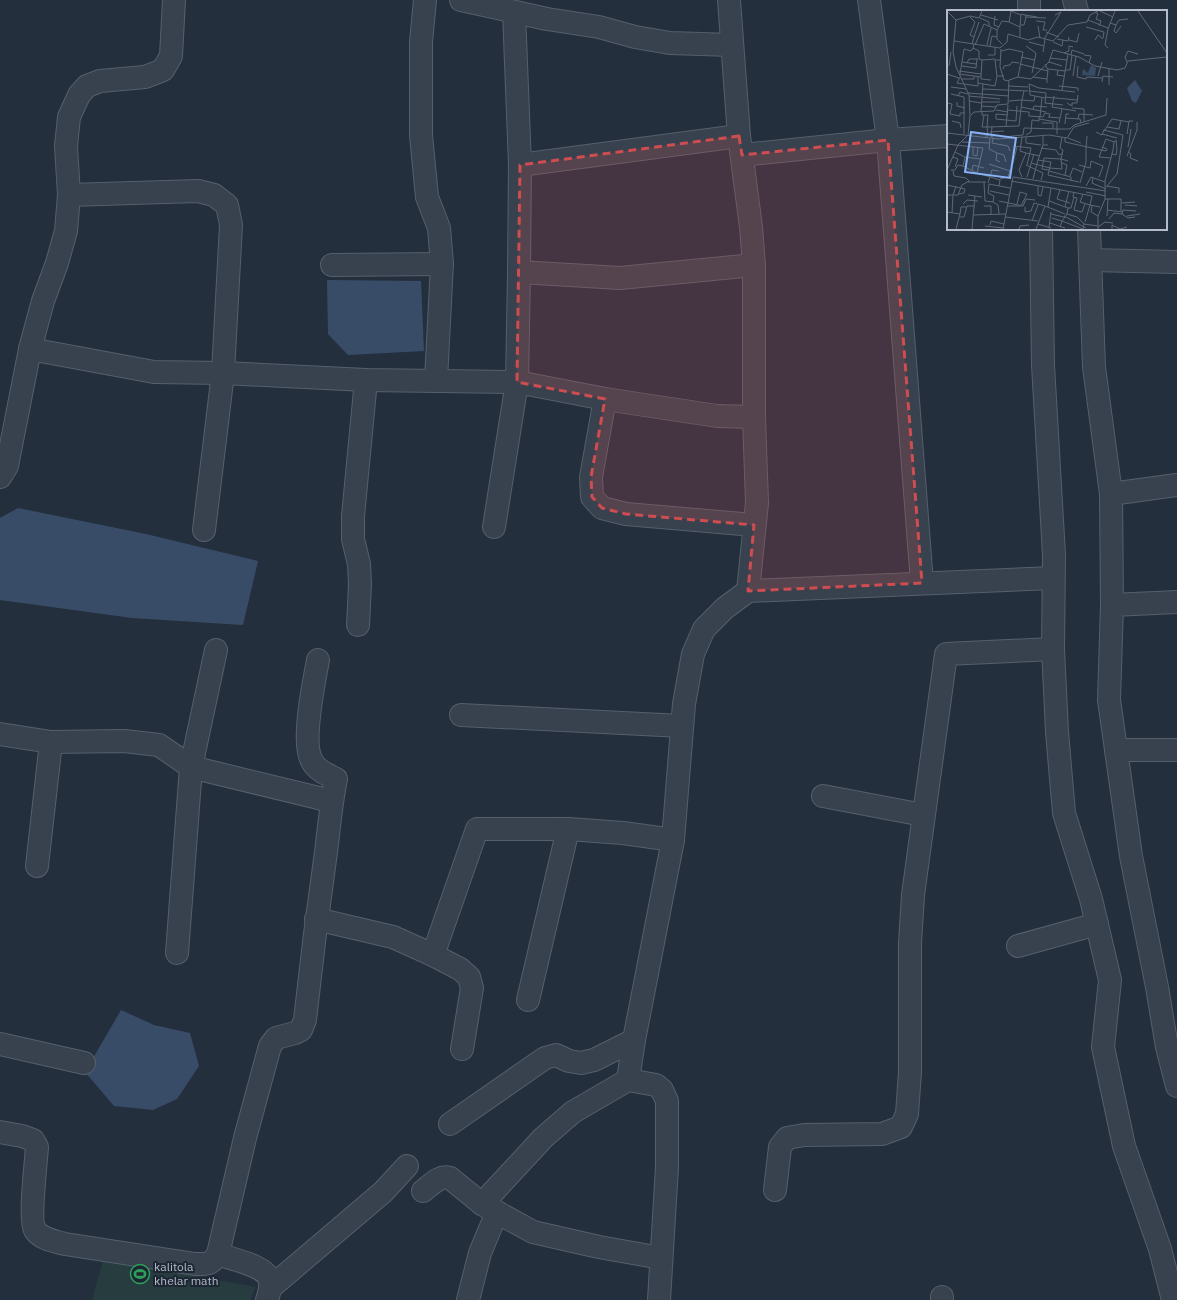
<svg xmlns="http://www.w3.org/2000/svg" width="1177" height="1300" viewBox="0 0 1177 1300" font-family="'IBM Plex Sans',sans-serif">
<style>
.green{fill:#263c3f}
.water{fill:#394c67}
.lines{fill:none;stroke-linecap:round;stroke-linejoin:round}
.minor-casing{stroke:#565f6c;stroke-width:24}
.tertiary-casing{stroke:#565f6c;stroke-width:24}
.minor{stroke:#38414e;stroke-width:22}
.tertiary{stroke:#38414e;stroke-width:22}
.marked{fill:#ce4d50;fill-opacity:0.2;stroke:#ce4d50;stroke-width:3;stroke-dasharray:8 5;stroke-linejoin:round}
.labels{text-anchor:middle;stroke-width:4;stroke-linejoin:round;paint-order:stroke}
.poi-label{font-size:12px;fill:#b4bcc9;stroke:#1d2633;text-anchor:start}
.inset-road{fill:none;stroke:#5e6776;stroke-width:1}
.view{fill:#8ab4f8;fill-opacity:0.15;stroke:#8ab4f8;stroke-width:2}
.inset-edge{fill:none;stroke:#b4bcc9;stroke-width:2}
</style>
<rect width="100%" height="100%" fill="#242f3e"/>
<polygon class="green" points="103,1260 256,1287 250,1300 92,1300"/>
<g class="water">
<polygon points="327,280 421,281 424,351 348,355 328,334"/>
<polygon points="18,508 146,534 258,561 243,625 132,618 0,600 0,518"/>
<polygon points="121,1010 154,1025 190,1033 199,1066 177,1099 153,1110 114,1106 85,1072"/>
</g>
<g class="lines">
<g class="minor-casing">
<g id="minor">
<polyline points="425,0 421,42 421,135 427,197 439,228 442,264 436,380"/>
<polyline points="461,0 547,19 599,27 635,37 670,43 732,45"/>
<polyline points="869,0 888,140 922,583"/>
<polyline points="1074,0 1077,11"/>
<polyline points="514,12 520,165"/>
<polyline points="739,136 520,165 519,272 620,278 754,265"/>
<polyline points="742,155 888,140 948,136"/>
<polyline points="69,195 198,191 214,195 227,205 231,225 223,373 204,530"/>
<polyline points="1089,229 1094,367 1111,494 1177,485"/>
<polyline points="1090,260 1177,262"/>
<polyline points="332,265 442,264"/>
<polyline points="30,349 43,301 57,263 66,231 69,195 66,146 69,117 79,95 87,86 100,81 145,77 163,70 171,56 174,0"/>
<polyline points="605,399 591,477 592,497 602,508 626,514 754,525"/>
<polyline points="0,477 7,466 30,349 154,372 223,373 366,380 517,382 605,399 717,416 754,417 754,265 751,227 739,136 729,0"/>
<polyline points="1111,494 1112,605"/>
<polyline points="494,527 517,382 519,272"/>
<polyline points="748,591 757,503 754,417"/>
<polyline points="1177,602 1112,605 1109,700 1131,856 1157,987 1167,1047 1177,1086"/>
<polyline points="358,625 360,584 359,564 353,539 353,516 366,380"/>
<polyline points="216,650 191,767 331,801"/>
<polyline points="461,715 682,726"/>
<polyline points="0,734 51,742 124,741 159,745 191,767 177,953"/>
<polyline points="1116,750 1177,750"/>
<polyline points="823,796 923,815"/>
<polyline points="673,840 684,704 693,654 704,629 725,608 748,591 1053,578"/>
<polyline points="37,866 51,742"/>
<polyline points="316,919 393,937 433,955 460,969 469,977 472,988 462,1049"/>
<polyline points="1018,946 1097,924"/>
<polyline points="433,955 477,829 568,829 623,833 673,840 634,1040 594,1060 581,1063 569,1061 556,1055 545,1058 450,1124"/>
<polyline points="528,1000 568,829"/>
<polyline points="0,1044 84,1063"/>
<polyline points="628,1080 656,1085 662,1090 667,1101 667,1167 659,1300"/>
<path d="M 0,1132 L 22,1136 L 33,1140 L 37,1147 C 36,1162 29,1220 35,1230 C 42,1240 55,1241 65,1244 L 195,1264 C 207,1264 211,1265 218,1254 L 245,1138 L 270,1046 L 276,1038 L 295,1033 L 301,1030 L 305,1020 C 311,964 318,908 326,852 C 329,828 331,803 336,779 C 328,775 316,770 312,761 C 301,743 314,682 318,660"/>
<polyline points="775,1190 780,1147 787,1138 804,1135 882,1134 901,1127 907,1114 910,1072 910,943 913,895 946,654 1053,649"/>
<path d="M 423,1191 C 430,1186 440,1174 450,1178 L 482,1204 L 533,1232 L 599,1247 L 661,1258"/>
<polyline points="482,1204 543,1138 573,1112 628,1080 634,1040"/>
<path d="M 218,1254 C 231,1259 268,1266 270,1281 C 271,1288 269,1294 267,1300"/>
<polyline points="270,1288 383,1192 407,1166"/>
<polyline points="468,1300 480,1253 497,1212"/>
<polyline points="942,1300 942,1297"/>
</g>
</g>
<g class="tertiary-casing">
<g id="tertiary">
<polyline points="1029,0 1029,11"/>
<polyline points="1041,229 1043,365 1054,555 1053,649 1057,732 1064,813 1091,899 1110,980 1103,1047 1124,1146 1160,1249 1173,1300"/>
</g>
</g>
<use href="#minor" class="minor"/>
<use href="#tertiary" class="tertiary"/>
</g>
<path class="marked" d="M 739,136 L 742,155 L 888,140 L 922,583 L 748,591 L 754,525 L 626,514 L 602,508 L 592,497 L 591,477 L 605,399 L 517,382 L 520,165 Z"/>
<defs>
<g id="stadium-ring" transform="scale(1)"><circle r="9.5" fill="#1d2633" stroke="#2e9e5b" stroke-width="1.5"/><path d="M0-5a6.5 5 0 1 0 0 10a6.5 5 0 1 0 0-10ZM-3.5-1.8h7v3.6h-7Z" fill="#2e9e5b"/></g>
</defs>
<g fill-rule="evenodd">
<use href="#stadium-ring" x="140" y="1274"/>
</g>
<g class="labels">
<g class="poi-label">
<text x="154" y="1271">kalitola<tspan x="154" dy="14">khelar math</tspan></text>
</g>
</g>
<g transform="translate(947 10)">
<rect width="220" height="220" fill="#242f3e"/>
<path d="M 144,55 L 149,58 L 148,66 L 135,65 L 136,59 L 141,63 ZM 188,70 L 195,81 L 189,93 L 185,91 L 180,78 Z" fill="#394c67"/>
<path class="inset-road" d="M 64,1 L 62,12 L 73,17 L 73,28M 64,1 L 74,5 L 73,17M 153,1 L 166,7M 191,1 L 220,43M 148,2 L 151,4 L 149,9 L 154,11 L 152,16M 34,5 L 51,10M 78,5 L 90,7M 48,6 L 47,15 L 52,17M 23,7 L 28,12 L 23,25 L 27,27 L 25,34M 79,7 L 99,8M 33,8 L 42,12 L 42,16M 9,10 L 23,6 L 32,8 L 35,1M 141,10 L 161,18M 89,11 L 98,12 L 96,20 L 100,20M 163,13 L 169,15 L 172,10 L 181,9M 73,15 L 77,15 L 79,7 L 78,5 L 74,4M 169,15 L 167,21 L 169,23 L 174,16M 91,16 L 93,28M 139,17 L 157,22 L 156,28M 50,20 L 50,29 L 55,34M 99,22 L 112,27M 27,27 L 32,12M 97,29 L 114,2 L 108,5M 110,29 L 121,31 L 122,27M 122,30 L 130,32 L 132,23M 148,30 L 151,25 L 156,29M 7,31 L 53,38 L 60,32 L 61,24 L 81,30 L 91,27 L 106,31 L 121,15 L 140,12 L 143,5 L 151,1M 82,32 L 97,36M 106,32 L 115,36 L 116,30M 28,35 L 37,14 L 50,20 L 55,11 L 62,12M 40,35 L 44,18M 43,36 L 45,26 L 50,27M 79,36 L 89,43 L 85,63M 161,38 L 158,35 L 161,19 L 168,1M 54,39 L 53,57 L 57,70 L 62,71M 54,41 L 62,39 L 76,42 L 71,67M 96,42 L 98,29M 117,43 L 122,41 L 122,36 L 126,37M 41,45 L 48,45 L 48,37M 124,45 L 125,40 L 137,44M 137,45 L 144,46 L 142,53M 74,47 L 88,50M 103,48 L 120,50M 35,50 L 48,49M 54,50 L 48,50 L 50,66 L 57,66M 15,52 L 29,54M 102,52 L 115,56M 180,52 L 178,47 L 181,41 L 191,44M 20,53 L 22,49 L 31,49M 73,54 L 101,61M 98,54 L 101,60 L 100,69M 2,56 L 4,42M 15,56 L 29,58 L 30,49M 131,56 L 130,67 L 139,69 L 140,67 L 155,68M 56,59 L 57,56 L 63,55 L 65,52 L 72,53M 101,59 L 118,61M 111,60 L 110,65 L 117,66M 118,60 L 123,60 L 125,45M 12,61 L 34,64M 0,64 L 12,68M 12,64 L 34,67 L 35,50 L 32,49 L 32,41 L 26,38 L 27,34M 13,64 L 17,39 L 24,41 L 26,38M 126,66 L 129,46M 151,66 L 155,52M 13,67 L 10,73 L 16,74M 34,67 L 34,69 L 44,70M 86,67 L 100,69 L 100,73M 14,69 L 27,69 L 27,66M 155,72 L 156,66 L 166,67M 31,73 L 48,76 L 50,66M 17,74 L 31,76 L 31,66M 162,75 L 162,59M 61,76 L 81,77M 112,76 L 131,78 L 131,81M 4,77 L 19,79M 36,79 L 81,81M 115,80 L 121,44M 77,81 L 75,90 L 87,91 L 88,86M 83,81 L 99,83 L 98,93M 21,83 L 62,86M 4,84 L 17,87 L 17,124M 11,86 L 13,82 L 21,84M 22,86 L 53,89M 107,86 L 105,97 L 129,101M 98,87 L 130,90M 98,88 L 83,85 L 82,74 L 92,78 L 128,82M 22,91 L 34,93M 10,92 L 10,96 L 18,98M 35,92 L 53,92M 0,93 L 5,94 L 3,104 L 13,106 L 13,103 L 18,103M 98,93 L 116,95M 120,93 L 125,96 L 125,93 L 130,93 L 131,85M 34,96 L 49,97M 74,97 L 99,102M 125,98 L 137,99 L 137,112M 86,99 L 87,96 L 100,97M 49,100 L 61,102M 61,100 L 82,102 L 82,106 L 96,107 L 98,103 L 103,104 L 102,107M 34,102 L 36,74M 35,102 L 35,105 L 41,105 L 40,117 L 35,117 L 37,105M 49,104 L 49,109 L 69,111 L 70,96M 49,104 L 61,105M 24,105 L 27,102 L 47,101 L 50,95 L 61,94 L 62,70 L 71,67 L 84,69 L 102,52 L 106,40 L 132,47 L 148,56 L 170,60 L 178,58 L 181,51 L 220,47M 93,107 L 95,87M 101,107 L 113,108M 118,108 L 133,109 L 134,113M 92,109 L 110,112 L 110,124M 131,109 L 132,104 L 146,105M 5,111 L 13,113 L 14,118M 95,113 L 106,113 L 106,119M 112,113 L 115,99M 118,114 L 119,104 L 122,104M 40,117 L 72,116 L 75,90 L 62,91M 45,117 L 44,127 L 47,127M 59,117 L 61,95M 160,117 L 172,119 L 174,111M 110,119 L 123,119 L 127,115 L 159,105 L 160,88M 157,121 L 165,109 L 182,112M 43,122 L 57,121M 149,122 L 155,125 L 157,120 L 176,125 L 170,164 L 160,176M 0,123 L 51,129 L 102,125 L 120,128 L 127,117 L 142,113M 155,124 L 170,128M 180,124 L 182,111 L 186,111M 79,125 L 84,122 L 85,110 L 92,111 L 92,107M 96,125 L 96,135 L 101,135M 38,126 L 41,126 L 40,117M 56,127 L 76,125 L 77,118 L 110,119M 75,127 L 73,141 L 79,143M 79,127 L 79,133 L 94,135M 115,127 L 113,138 L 116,140 L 114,149 L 121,151M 118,127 L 118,132 L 154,140M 121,128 L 134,133M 43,129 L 42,139 L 50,143M 46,129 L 45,133 L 61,136 L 63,141M 15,132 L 43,133M 0,134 L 36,138 L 30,163 L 53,170 L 52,176M 96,135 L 91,150 L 104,152 L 101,165 L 132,172M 67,136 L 84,138 L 80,155M 26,137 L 26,145 L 30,146 L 31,137M 181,137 L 184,119M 94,138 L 109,140 L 112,145 L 116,143M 139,138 L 140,126M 154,140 L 159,141 L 160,139 L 155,137M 8,142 L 18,147 L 16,156 L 30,163M 181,142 L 184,144 L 183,148 L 191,151M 165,144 L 169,145 L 170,140 L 169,130 L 167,132M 180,146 L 190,120 L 190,112M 6,147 L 11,149 L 8,157M 18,147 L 33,149M 53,152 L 49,150 L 50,143 L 57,145 L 59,152M 66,153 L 70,137M 84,153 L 103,158M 115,153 L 120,155 L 118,165M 42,154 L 63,161 L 61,167 L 53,169M 79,155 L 96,163 L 94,170M 132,155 L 143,158 L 144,151 L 156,156 L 152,167M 0,160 L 11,135 L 21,125 L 23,106 L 22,85 L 9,57 L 6,42 L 9,10 L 0,1M 4,160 L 8,160 L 11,155 L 16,156M 102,160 L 95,159 L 97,148 L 114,149 L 115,159 L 103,158M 6,161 L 7,166 L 19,168 L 22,171 L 15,175 L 11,185 L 7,185M 25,161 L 26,155 L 37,158M 102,161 L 124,167 L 124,171M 123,166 L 126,158 L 135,162M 75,167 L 72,160 L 79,143 L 93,146M 80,167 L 87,144M 146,168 L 145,173 L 159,179M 86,169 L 91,150M 64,171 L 104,178M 21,172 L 39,172M 37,172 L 38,191 L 46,192M 41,173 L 45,160 L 52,161M 133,173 L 139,152 L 139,138M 0,175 L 18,179 L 17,183 L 12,184M 91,176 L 91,185 L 94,186 L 96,177M 139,176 L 144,167 L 158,172M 159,176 L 172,178 L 172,183M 113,180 L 110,189 L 123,193M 43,181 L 62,185M 127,182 L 126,187 L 130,188 L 127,200 L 135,202 L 138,194M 139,182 L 159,186M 136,184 L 133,192 L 143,195 L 138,212M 0,185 L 6,185 L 9,176M 21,185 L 35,187M 158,189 L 174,189 L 174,201M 52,191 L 76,196 L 79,189 L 88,190M 102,191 L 121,198 L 120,204 L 130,207 L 137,214 L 151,216M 175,193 L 188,192M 16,194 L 20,190 L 31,191M 70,194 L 73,182 L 80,184 L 74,196M 178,195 L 190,196M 37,196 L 44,196 L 44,205M 60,196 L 74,196M 145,196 L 144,202 L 151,206M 78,197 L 78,202 L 84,201 L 87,193 L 98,196M 101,197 L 104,178 L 145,186 L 143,195 L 153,197M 118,197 L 122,181M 121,198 L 124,198 L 127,187M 160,200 L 176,202M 0,202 L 13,204 L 9,219M 5,203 L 6,185M 13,204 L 14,197 L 19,197M 52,204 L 51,195 L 46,192 L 47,186 L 41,183 L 42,174 L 63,178M 104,204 L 117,207M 120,204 L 115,211 L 136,219 L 137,214M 26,205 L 59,204M 117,206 L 139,218M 160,206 L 161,189M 180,206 L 193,204M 13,207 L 17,207 L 20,196 L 28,196M 58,207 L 91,211M 188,207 L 181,208 L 175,204 L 176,200 L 189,201M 105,208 L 115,211 L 113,217M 162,209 L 167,203 L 175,204M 85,211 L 91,195M 103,213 L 118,218M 91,214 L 104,218M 43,215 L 44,211 L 57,214M 38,216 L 56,218M 102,217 L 104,202M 151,217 L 158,212 L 166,213M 25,219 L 28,186M 56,219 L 66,167 L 159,181M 72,219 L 73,216 L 82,215M 89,219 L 98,196 L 118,204M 151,219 L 151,206 L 158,189 L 158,171 L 166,140 L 167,132 L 159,129 L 152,147 L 164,148M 165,219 L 165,215 L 173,219 L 180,217"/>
<path class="view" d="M 24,122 L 69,128 L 63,168 L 18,162 Z"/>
<rect width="220" height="220" class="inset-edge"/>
</g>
</svg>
